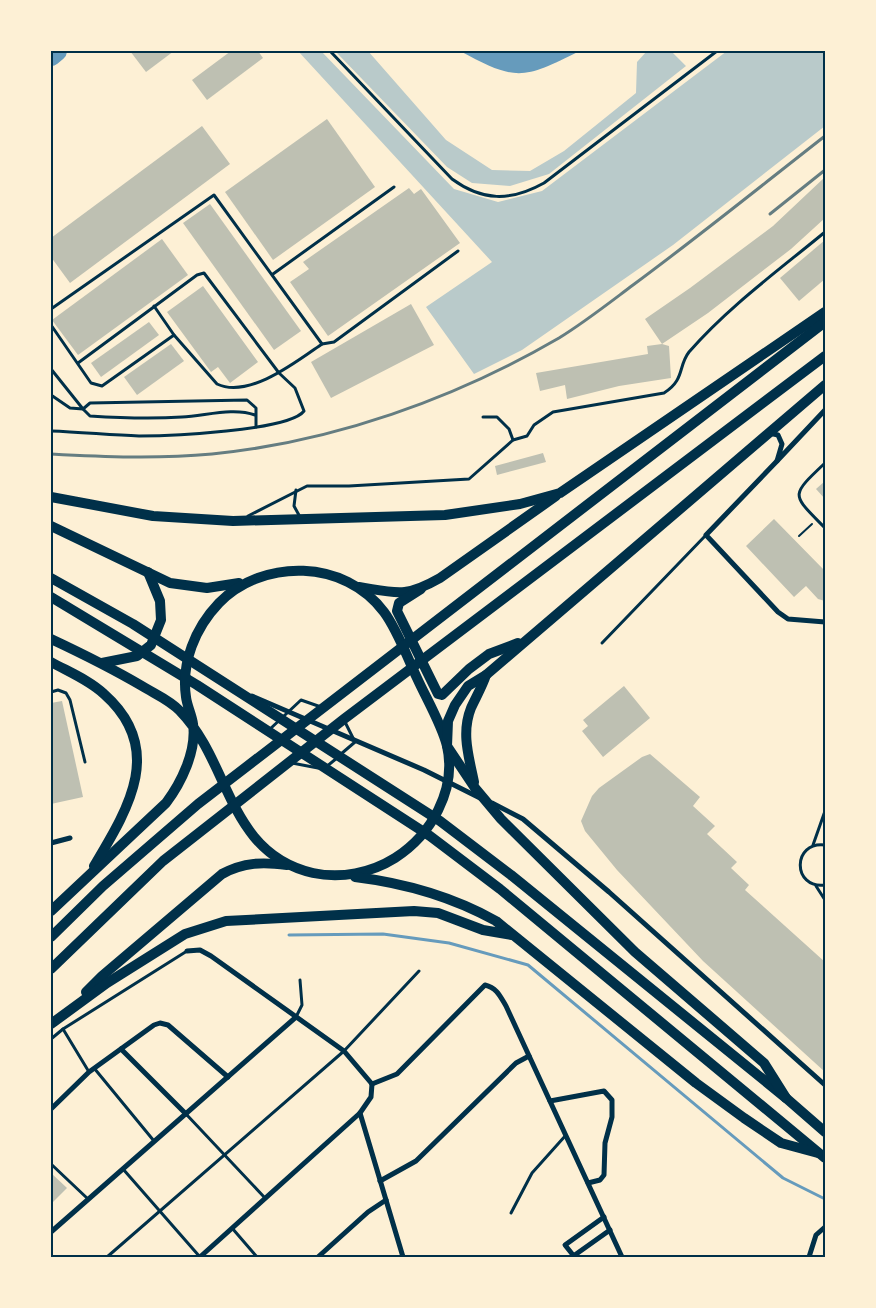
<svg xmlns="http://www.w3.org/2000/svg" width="876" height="1308" viewBox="0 0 876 1308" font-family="'IBM Plex Sans',sans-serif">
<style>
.green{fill:#b9caca}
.water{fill:#669bbc}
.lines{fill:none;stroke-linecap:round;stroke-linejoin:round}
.stream{stroke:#669bbc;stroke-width:3}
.river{stroke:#669bbc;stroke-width:20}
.building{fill:#bec0b2}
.path{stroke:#003049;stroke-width:2}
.service{stroke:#003049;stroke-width:3}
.minor{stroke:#003049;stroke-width:5}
.trunk{stroke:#003049;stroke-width:10}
.rail{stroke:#657d81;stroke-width:3}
.neatline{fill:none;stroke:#003049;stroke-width:2}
</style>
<rect width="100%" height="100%" fill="#fdf0d5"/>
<g class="green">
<polygon points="298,51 321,51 454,189 498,202 542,191 727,51 825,51 825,126 673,245 522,350 474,374 426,307 492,262"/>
<polygon points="335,51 368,51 446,140 492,170 530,171 564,151 636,93 637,62 647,51 671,51 686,66 549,174 510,186 472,183 447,167"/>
</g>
<path class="water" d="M 460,51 L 580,51 C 523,79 517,82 460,51 Z"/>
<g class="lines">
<polyline class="stream" points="289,935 383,934 449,943 528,965 783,1178 825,1199"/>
<polyline class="river" points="51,56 57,51"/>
</g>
<g class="building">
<polygon points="130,51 174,51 146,72"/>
<polygon points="231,51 258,51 263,58 207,100 192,80"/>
<polygon points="327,119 375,187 273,260 225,192"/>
<polygon points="202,126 230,164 70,283 51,257 51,238"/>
<polygon points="825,177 825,218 791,249 708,313 662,344 669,346 671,378 619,386 567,399 565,385 540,391 536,373 648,354 647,346 662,344 645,319 690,288 773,226"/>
<polygon points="409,188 414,194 421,189 460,243 328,336 290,282 309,269 303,262"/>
<polygon points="210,204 301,331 274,350 183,223"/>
<polygon points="162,239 188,275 78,355 52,320"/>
<polygon points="825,240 825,279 799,301 780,278"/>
<polygon points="203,286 258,362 230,383 218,367 211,372 167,312"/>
<polygon points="411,304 434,345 331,398 311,362"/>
<polygon points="149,322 159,335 101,377 91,363"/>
<polygon points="171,344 184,361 137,395 124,377"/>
<polygon points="543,453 546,462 497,475 495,466"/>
<polygon points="825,481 825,499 816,489"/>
<polygon points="774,519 825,571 825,601 818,599 806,586 794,597 746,546"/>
<polygon points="624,686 650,718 603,757 582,731 588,726 583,720"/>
<polygon points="62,701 83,797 51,804 51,703"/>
<polygon points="650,754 700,797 693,806 715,826 707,834 737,862 731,868 749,885 745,890 825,962 825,1072 703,961 617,870 585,831 581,821 592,796 599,788 642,757"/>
<polygon points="51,1173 67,1188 51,1204"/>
</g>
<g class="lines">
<polyline class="path" points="799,536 812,524"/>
<g class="service">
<path d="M 330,51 L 452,179 C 482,201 510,202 544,183 L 717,51"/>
<polyline points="273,274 394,187"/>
<polyline points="154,306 174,335"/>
<path d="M 51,309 L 214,195 L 322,344 C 296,362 249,399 217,384 L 174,335 L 102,386 L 91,383 L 51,325"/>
<polyline points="322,344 334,342 458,251"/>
<polyline points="51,369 83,409 70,408 51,395"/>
<path d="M 255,415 C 233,407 205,416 182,417 C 152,419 121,418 90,416 L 83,409 L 90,403 L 247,400 L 256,408 L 256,427"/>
<path d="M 51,431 C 81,432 110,435 139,436 C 167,436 289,431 304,411 L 295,388 L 279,373 L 204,273 L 197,275 L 78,363"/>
<path d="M 513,440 L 527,436 L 534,425 L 553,412 L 664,393 C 685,380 678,366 689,352 C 728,307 779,270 825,232"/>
<path d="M 825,463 C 789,497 792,494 825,528"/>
<polyline points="296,490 294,506 300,517"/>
<polyline points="248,516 307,486 349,486 469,479 513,440 509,429 497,417 483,417"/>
<polyline points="602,643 706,535"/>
<polyline points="51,692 58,690 66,693 70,700 85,762"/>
<polyline points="270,729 301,700 321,707"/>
<polyline points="341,754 355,742 345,722"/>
<polyline points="292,763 318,768"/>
<polyline points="326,767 337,758"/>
<polyline points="813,845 825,811"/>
<path d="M 825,845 C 792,841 792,889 825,885"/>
<polyline points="816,886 825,900"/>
<polyline points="296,1017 302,1005 300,980"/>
<polyline points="51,1039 63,1029"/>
<polyline points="94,1068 154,1141"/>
<polyline points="89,1072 63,1029 187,951"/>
<polyline points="186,1114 265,1198"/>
<polyline points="51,1164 88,1199"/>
<polyline points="123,1169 200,1257"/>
<polyline points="511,1213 532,1173 566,1135"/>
<polyline points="232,1228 257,1257"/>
<polyline points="107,1257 344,1051 419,971"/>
</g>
<g class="minor">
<polyline points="769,433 778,435 782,444 777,461 825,410"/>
<polyline points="777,461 706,535 778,612 788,619 825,622"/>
<polyline points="252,696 424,770 480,798"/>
<polyline points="492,803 523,819 609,892 825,1085"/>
<polyline points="51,843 70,838"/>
<polyline points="187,951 200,950 211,956 344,1051 372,1084"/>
<polyline points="121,1049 186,1114"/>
<path d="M 372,1084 L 397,1074 L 485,985 C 497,988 500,996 506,1006 L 622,1257"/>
<polyline points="550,1101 604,1091 612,1100 612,1117 605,1143 604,1175 600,1180 588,1183"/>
<polyline points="51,1109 89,1072 154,1025 160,1023 168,1025 228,1077"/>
<polyline points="360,1113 403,1257"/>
<polyline points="380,1181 416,1161 516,1063 529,1056"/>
<polyline points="51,1232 296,1017"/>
<polyline points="573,1255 565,1245 604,1217"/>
<polyline points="200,1257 360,1113 371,1097 372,1084"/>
<polyline points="318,1257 368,1212 386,1200"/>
<polyline points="572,1257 610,1230"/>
<polyline points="809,1257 816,1235 825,1227"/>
</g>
<g class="trunk">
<polyline points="51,497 153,516 233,521 445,515 520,504 560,493 825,312"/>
<polyline points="51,526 170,583 207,588 239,583"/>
<polyline points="51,578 133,624 440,821 511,875 786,1098 825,1132"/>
<path d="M 359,587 C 397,593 405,598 440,578 L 556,496"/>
<polyline points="421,589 399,603 397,611 438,694 442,695 469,669 489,654 518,643"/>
<polyline points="51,597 197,685 430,836 500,889 825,1158"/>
<path d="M 51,639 C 83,654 113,669 142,686 C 155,694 170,700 180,711 C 231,763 227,853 313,873 C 341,879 371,873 395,858 C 431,835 457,790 447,746 C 442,725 426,698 417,678 C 407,657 398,631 384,612 C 345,559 263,558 219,603 C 195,628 181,663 186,697 C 187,706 192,715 193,724 C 197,751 181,783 166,803 L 51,911"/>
<path d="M 51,662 C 69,672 89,680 104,694 C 166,749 128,809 94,866"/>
<polyline points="102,663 137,656 151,645 161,620 160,601 148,572"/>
<path d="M 474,782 C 469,757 461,733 471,708 C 476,697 482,687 486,675"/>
<path d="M 355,877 C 404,883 453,897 496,921 L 696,1083 L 744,1118 L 781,1143 L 818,1153"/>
<polyline points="51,937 103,886 198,804 825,322"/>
<polyline points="51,969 163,861 344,719 825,356"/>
<path d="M 86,992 L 102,976 L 222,874 C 244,862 263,862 287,865"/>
<polyline points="51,1024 107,983 185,934 226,921 414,911 438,913 483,930 512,935"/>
<polyline points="786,1098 764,1063 635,952 501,819 475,788 447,746 448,721 455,705 468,686 486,675 825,385"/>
</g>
<g class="rail">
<polyline points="770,214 825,170"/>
<path d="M 51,454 C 105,457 158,459 212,454 C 333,442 454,399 559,338 C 585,322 609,303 633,285 C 698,237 761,186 825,136"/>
</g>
</g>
<rect width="876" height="1308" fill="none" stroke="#fdf0d5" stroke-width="105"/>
<rect x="52" y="52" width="772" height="1204" class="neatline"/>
</svg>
